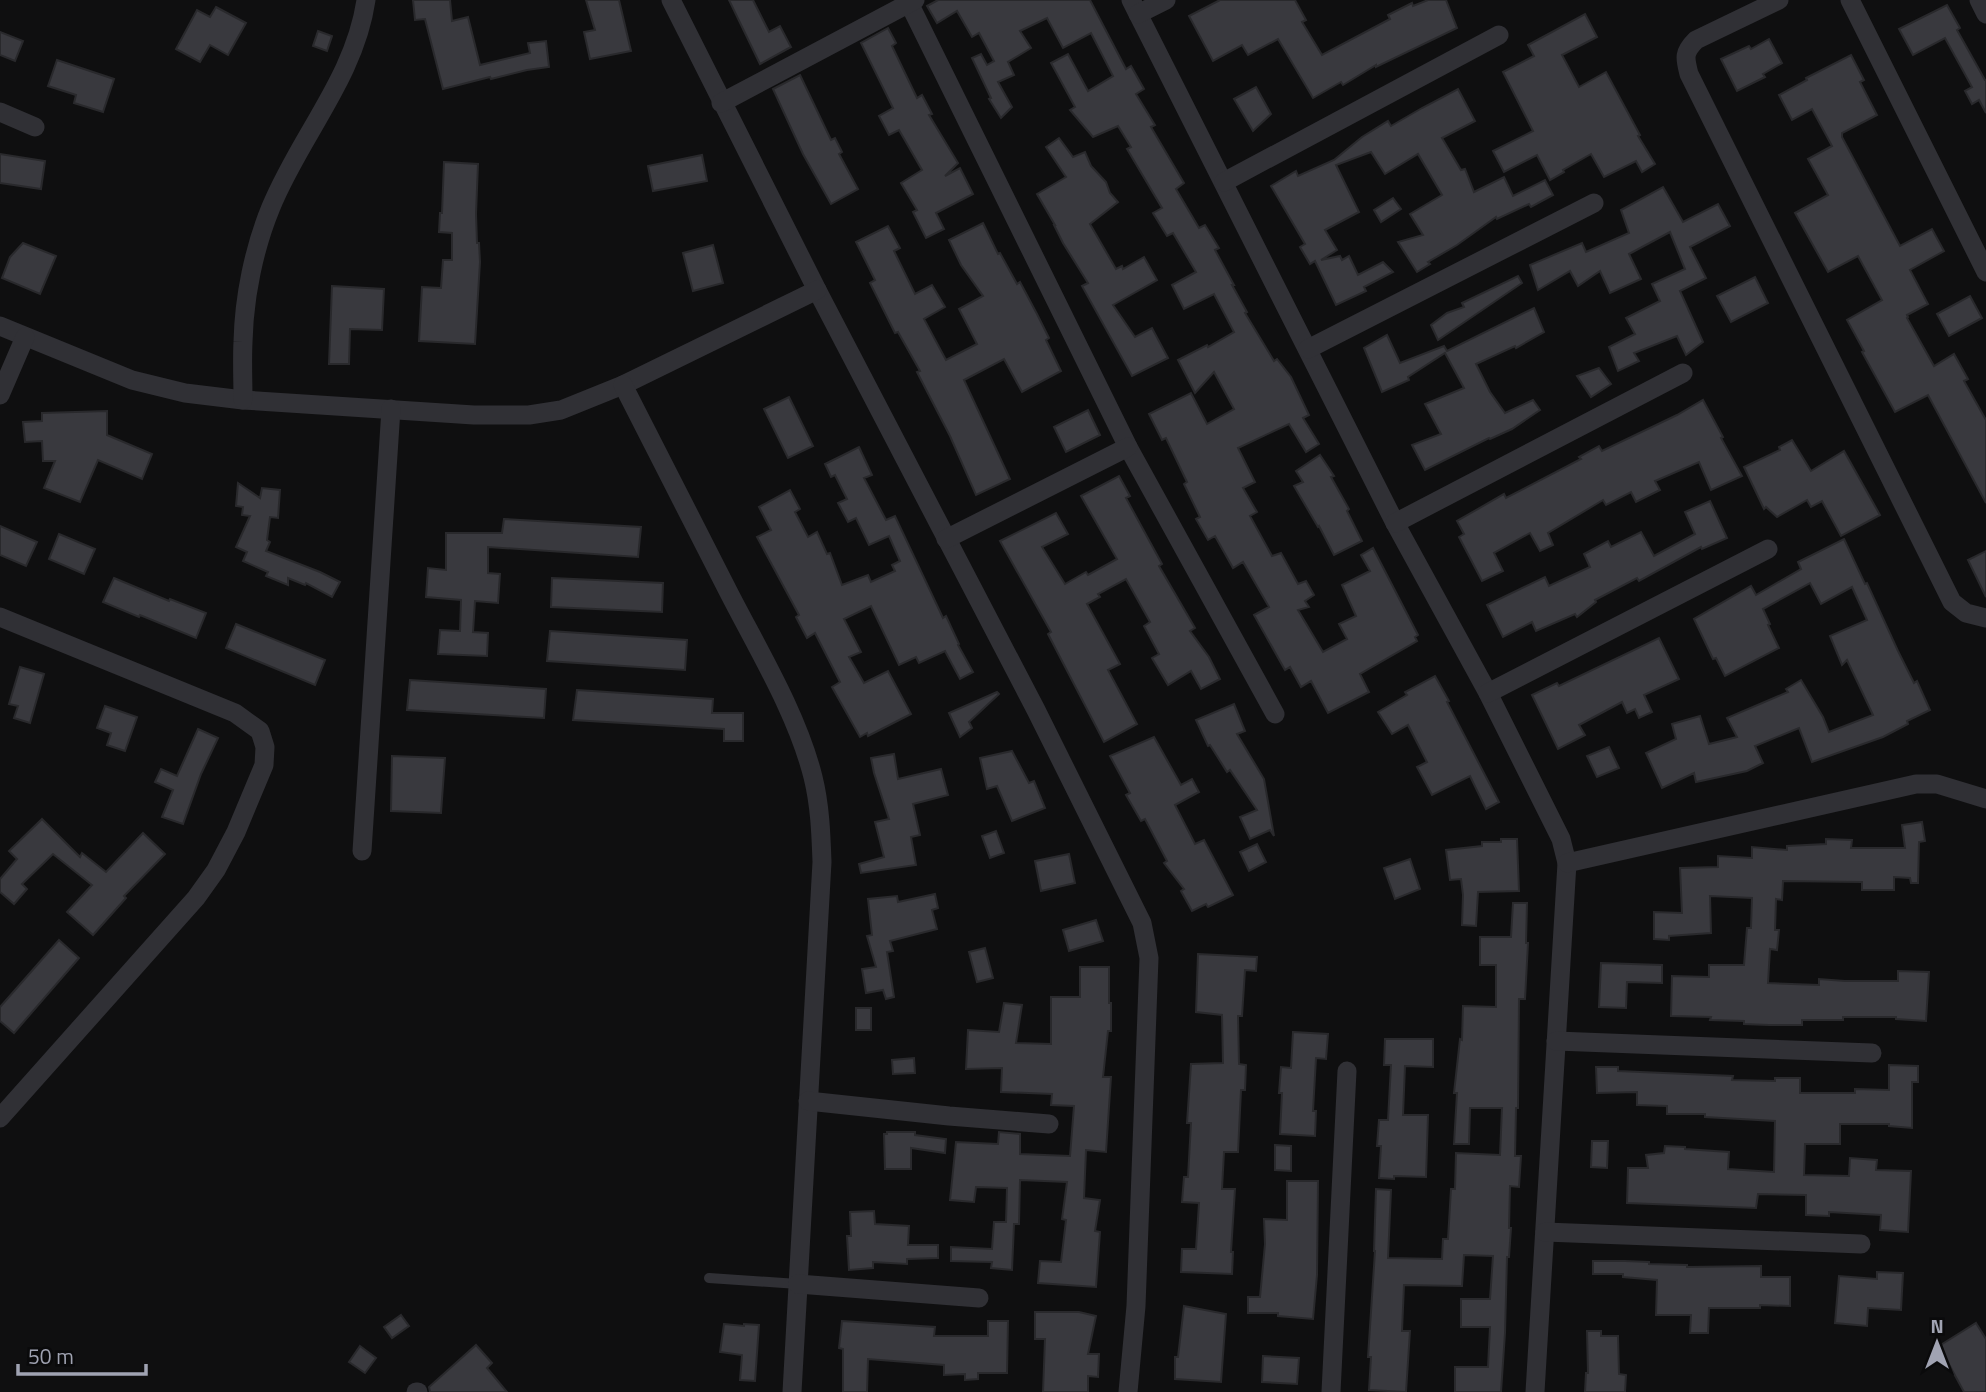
<svg xmlns="http://www.w3.org/2000/svg" width="1986" height="1392" viewBox="0 0 1986 1392" font-family="'Titillium Web',sans-serif">
<style>
.building{fill:#39393e;stroke:#29292c;stroke-width:2}
.lines{fill:none;stroke-linecap:round;stroke-linejoin:round}
.lane{stroke:#303035;stroke-width:10}
.street{stroke:#303035;stroke-width:19}
</style>
<rect width="100%" height="100%" fill="#0f0f10"/>
<g class="building">
<polygon points="413,0 450,0 452,21 468,17 480,65 530,53 528,43 546,41 549,67 527,70 491,79 490,77 443,89 425,19 415,20"/>
<polygon points="586,0 619,0 631,51 590,59 584,32 595,30"/>
<polygon points="729,0 753,0 769,32 780,26 791,47 760,64"/>
<polygon points="938,0 1090,0 1126,69 1131,66 1144,89 1136,94 1155,125 1151,127 1184,183 1176,189 1199,228 1205,225 1219,248 1215,250 1234,285 1232,285 1247,312 1245,313 1274,361 1277,359 1291,377 1309,415 1303,418 1319,444 1306,452 1289,424 1238,448 1255,482 1243,488 1257,512 1250,516 1272,556 1281,553 1298,584 1306,581 1314,595 1305,601 1309,607 1298,610 1323,652 1347,639 1339,624 1356,616 1342,585 1370,571 1361,555 1373,548 1418,635 1415,637 1417,641 1360,674 1369,692 1328,713 1311,681 1301,687 1290,667 1285,670 1254,615 1269,607 1243,562 1233,568 1215,536 1208,540 1196,519 1200,517 1184,484 1187,482 1166,438 1162,440 1149,414 1191,393 1207,424 1234,409 1214,372 1195,393 1178,360 1207,345 1208,347 1234,332 1214,294 1184,309 1172,285 1196,272 1173,233 1167,236 1153,213 1162,208 1127,149 1131,147 1118,126 1093,137 1070,110 1075,107 1051,63 1068,54 1088,91 1113,76 1091,33 1063,48 1047,18 1020,31 1031,48 1008,62 1014,75 998,82 1012,107 1001,118 989,99 991,98 972,58 981,54 987,65 994,61 979,33 972,37 957,11 937,23 927,6"/>
<polygon points="1220,0 1295,0 1306,20 1302,22 1322,55 1390,19 1388,15 1412,3 1413,6 1428,0 1446,0 1457,28 1376,67 1376,65 1343,85 1341,82 1313,98 1278,39 1248,55 1242,45 1213,61 1189,16"/>
<polygon points="1947,5 1960,28 1957,30 1985,80 1986,80 1986,113 1979,100 1972,104 1965,91 1972,87 1945,38 1913,55 1899,29"/>
<polygon points="216,7 246,23 228,55 210,45 200,62 176,49 197,10 210,17"/>
<polygon points="1585,14 1597,37 1562,55 1579,87 1606,72 1640,135 1638,136 1655,164 1642,172 1636,161 1604,177 1591,154 1563,170 1564,172 1550,180 1537,155 1504,172 1493,151 1533,131 1503,72 1534,56 1528,45"/>
<polygon points="888,28 896,43 892,46 917,98 922,95 932,114 929,115 958,163 945,176 960,168 973,194 936,213 944,229 926,238 913,212 917,210 901,183 922,170 899,130 889,135 879,116 893,108 861,43"/>
<polygon points="318,31 332,36 327,51 313,46"/>
<polygon points="0,32 23,41 15,61 0,55"/>
<polygon points="1769,39 1782,63 1763,74 1765,77 1737,91 1721,59 1749,46 1751,49"/>
<polygon points="1851,55 1864,80 1860,82 1877,115 1842,133 1842,137 1900,246 1932,229 1944,251 1910,270 1928,304 1907,315 1908,317 1907,318 1934,366 1954,354 1968,379 1964,381 1986,420 1986,503 1928,395 1895,412 1862,352 1864,351 1847,320 1882,300 1858,256 1828,272 1795,213 1828,195 1808,159 1832,146 1812,109 1792,120 1779,95 1807,80 1806,78"/>
<polygon points="57,60 114,79 103,112 74,103 76,95 48,86"/>
<polygon points="800,75 831,140 835,138 842,152 839,154 858,189 831,204 803,154 773,89"/>
<polygon points="1256,87 1271,114 1253,131 1234,99"/>
<polygon points="1458,89 1475,121 1442,138 1461,170 1465,169 1474,192 1504,177 1513,196 1545,180 1553,195 1531,207 1529,204 1497,219 1496,217 1457,245 1428,262 1430,264 1417,272 1398,242 1423,235 1410,214 1442,195 1418,154 1385,174 1371,152 1336,165 1359,212 1325,230 1337,250 1321,260 1340,256 1342,260 1349,256 1358,275 1383,262 1393,272 1364,287 1366,291 1336,305 1315,261 1310,264 1300,247 1305,244 1271,186 1296,171 1298,176 1334,160 1362,137 1388,121 1391,126 1422,108"/>
<polygon points="1059,138 1073,157 1085,152 1091,166 1106,182 1110,193 1118,202 1090,224 1116,269 1122,266 1123,269 1144,257 1157,280 1113,305 1135,337 1152,328 1168,358 1132,376 1082,286 1088,283 1063,243 1054,225 1055,225 1037,194 1066,177 1046,147"/>
<polygon points="0,154 45,161 41,189 0,183"/>
<polygon points="702,155 707,181 653,191 648,166"/>
<polygon points="444,162 478,164 476,214 477,243 479,243 480,262 475,344 419,341 422,287 441,288 443,260 452,260 452,233 439,232 440,213 442,213"/>
<polygon points="1663,187 1683,222 1718,204 1730,226 1690,247 1706,278 1680,291 1703,342 1686,355 1677,336 1634,353 1639,361 1618,371 1609,347 1635,334 1626,318 1660,301 1652,284 1685,269 1670,232 1629,254 1641,279 1610,293 1600,271 1578,286 1570,271 1538,290 1530,265 1582,243 1586,252 1629,233 1621,210"/>
<polygon points="1393,198 1401,209 1381,222 1374,210"/>
<polygon points="983,223 998,254 1000,253 1017,284 1020,282 1037,314 1049,338 1046,340 1061,371 1022,392 1004,359 964,380 1010,479 976,495 950,436 917,372 920,371 898,332 895,333 870,283 875,280 856,242 888,226 900,248 894,251 915,294 932,285 945,307 924,319 946,360 977,344 959,309 983,296 961,265 949,240"/>
<polygon points="23,243 56,256 40,294 2,278 10,257"/>
<polygon points="713,245 723,283 693,291 683,253"/>
<polygon points="1518,276 1522,283 1438,340 1431,325 1447,313 1464,307 1462,303"/>
<polygon points="1755,277 1768,303 1731,322 1717,296"/>
<polygon points="332,286 384,289 382,330 350,329 349,364 329,364"/>
<polygon points="1970,296 1982,318 1949,336 1937,314"/>
<polygon points="1534,308 1544,332 1516,348 1515,346 1476,364 1490,392 1505,413 1533,400 1540,410 1512,429 1490,439 1489,438 1425,470 1412,445 1441,434 1425,404 1464,388 1445,353 1408,377 1409,380 1382,392 1364,348 1387,335 1400,363 1444,346 1447,351"/>
<polygon points="1599,368 1611,384 1591,397 1577,376"/>
<polygon points="789,397 813,446 788,458 764,409"/>
<polygon points="1703,400 1723,437 1721,438 1742,476 1711,490 1699,462 1655,481 1660,490 1636,502 1631,492 1606,505 1603,500 1548,533 1553,545 1540,551 1530,533 1494,553 1503,571 1482,581 1459,537 1464,534 1457,521 1504,494 1506,498 1581,459 1579,457 1599,446 1602,451 1677,415"/>
<polygon points="1088,410 1100,435 1066,452 1054,427"/>
<polygon points="107,411 107,435 152,454 142,479 98,460 80,502 44,488 55,461 43,461 42,441 25,442 23,422 42,421 42,413"/>
<polygon points="1792,440 1811,471 1844,451 1880,515 1841,536 1822,501 1811,507 1807,500 1777,517 1766,507 1764,509 1744,467 1780,450 1779,447"/>
<polygon points="859,447 872,475 864,478 886,520 895,516 943,618 946,616 959,644 958,645 973,672 960,679 945,651 919,663 916,657 899,665 871,606 844,619 861,652 849,657 864,683 888,671 911,714 868,736 867,733 860,737 832,687 840,682 815,633 807,638 796,617 799,615 757,537 771,530 759,507 790,490 800,509 795,512 808,537 817,532 827,554 830,553 842,585 868,575 871,582 895,571 892,565 900,561 889,536 869,545 856,518 848,522 838,503 847,499 835,475 831,477 825,464"/>
<polygon points="1320,455 1334,476 1331,477 1349,509 1347,511 1362,541 1334,555 1319,526 1318,527 1294,486 1303,482 1296,471"/>
<polygon points="1119,476 1130,496 1126,498 1162,564 1159,566 1195,628 1190,631 1209,657 1220,679 1201,689 1191,671 1168,685 1152,658 1159,654 1144,626 1150,622 1126,579 1098,594 1100,597 1087,604 1120,664 1108,670 1137,724 1104,742 1048,634 1051,632 1000,541 1056,513 1068,534 1042,547 1065,584 1086,572 1088,575 1117,559 1081,496"/>
<polygon points="238,483 260,498 262,488 280,490 278,518 270,517 267,540 270,542 266,551 320,572 340,582 332,597 306,583 305,585 288,578 288,585 266,576 268,572 243,561 247,552 236,547 250,516 242,515 243,507 236,506"/>
<polygon points="1710,501 1727,538 1702,549 1701,547 1639,581 1637,578 1595,600 1596,602 1577,617 1575,614 1536,631 1532,622 1503,637 1487,605 1545,577 1549,586 1590,567 1584,554 1608,541 1611,547 1641,532 1654,556 1695,534 1685,512"/>
<polygon points="504,519 641,527 638,557 488,547 488,573 500,574 498,603 475,601 473,632 488,633 487,656 438,654 440,630 460,631 461,600 426,597 428,568 446,570 446,533 502,533"/>
<polygon points="0,526 37,542 26,566 0,555"/>
<polygon points="59,534 95,549 84,574 49,559"/>
<polygon points="1844,539 1865,584 1867,583 1898,651 1914,683 1917,681 1930,710 1907,721 1908,724 1883,737 1812,762 1799,728 1755,746 1763,763 1747,771 1696,782 1694,773 1662,788 1646,753 1676,739 1672,724 1700,716 1709,744 1737,737 1727,718 1788,692 1786,689 1801,680 1823,717 1829,732 1873,715 1847,660 1842,665 1830,636 1867,620 1852,587 1821,604 1810,583 1763,609 1770,624 1768,625 1779,648 1725,676 1716,658 1713,659 1694,619 1751,586 1756,595 1801,569 1798,562"/>
<polygon points="1986,551 1986,597 1968,560"/>
<polygon points="114,578 169,601 170,599 206,613 196,638 140,615 139,617 103,602"/>
<polygon points="552,578 663,583 662,612 551,607"/>
<polygon points="236,624 325,660 315,685 226,648"/>
<polygon points="550,631 687,640 685,670 547,661"/>
<polygon points="1659,638 1679,679 1644,695 1652,712 1639,718 1635,709 1627,713 1622,702 1579,725 1585,735 1558,749 1532,695 1557,683 1559,686"/>
<polygon points="20,667 44,674 30,723 14,718 18,706 9,704"/>
<polygon points="1435,676 1449,701 1447,702 1499,802 1486,809 1470,776 1432,795 1417,767 1427,762 1408,725 1392,734 1378,712 1407,695 1405,692"/>
<polygon points="410,680 546,689 544,718 407,710"/>
<polygon points="577,690 713,699 712,713 743,713 743,741 724,741 724,729 573,720"/>
<polygon points="997,692 999,694 969,722 972,728 960,737 949,713"/>
<polygon points="1234,704 1245,731 1237,734 1264,779 1274,836 1270,830 1250,839 1240,817 1257,810 1230,770 1227,772 1210,745 1208,746 1196,720"/>
<polygon points="105,706 137,717 125,751 107,745 111,733 97,728"/>
<polygon points="198,729 218,738 201,774 183,824 162,817 173,790 155,782 161,769 177,776"/>
<polygon points="1154,737 1181,785 1192,779 1199,792 1175,805 1195,844 1204,840 1233,895 1208,907 1206,904 1192,911 1181,891 1184,889 1164,863 1167,861 1145,819 1141,821 1126,795 1130,793 1110,756"/>
<polygon points="1609,747 1619,768 1597,777 1587,756"/>
<polygon points="1012,751 1029,783 1034,781 1045,808 1012,821 997,786 987,789 980,758"/>
<polygon points="894,754 898,779 941,769 948,795 913,804 920,835 911,837 916,865 861,873 859,864 884,857 875,822 889,819 874,773 871,758"/>
<polygon points="392,756 445,758 441,813 391,811"/>
<polygon points="42,819 80,857 82,853 106,872 143,833 165,854 124,896 126,898 93,935 67,912 92,885 53,854 22,884 27,889 14,904 0,892 0,879 17,859 9,851"/>
<polygon points="1922,822 1925,841 1919,842 1918,883 1911,883 1910,878 1894,877 1894,890 1862,890 1862,882 1783,881 1782,900 1776,899 1775,930 1779,930 1777,950 1770,949 1768,983 1819,985 1819,979 1845,981 1898,981 1898,971 1929,972 1926,1021 1896,1019 1896,1017 1843,1017 1843,1020 1802,1020 1802,1025 1769,1025 1744,1024 1744,1021 1710,1020 1711,1017 1671,1016 1672,976 1709,977 1709,965 1744,965 1747,928 1751,928 1752,898 1710,896 1711,933 1669,936 1669,940 1654,939 1654,912 1682,913 1680,868 1718,867 1718,856 1752,858 1752,847 1787,850 1787,846 1826,844 1826,839 1852,840 1851,848 1905,848 1902,825"/>
<polygon points="996,831 1004,853 990,858 982,836"/>
<polygon points="1501,839 1517,839 1519,891 1478,892 1476,926 1462,925 1463,895 1461,879 1450,880 1446,850 1482,846 1482,842 1501,842"/>
<polygon points="1257,844 1266,862 1249,871 1240,852"/>
<polygon points="1069,854 1075,883 1041,891 1035,861"/>
<polygon points="1410,859 1420,889 1395,899 1384,868"/>
<polygon points="935,894 938,908 932,910 937,929 890,941 893,951 887,952 894,997 886,999 883,990 866,993 862,969 876,967 867,936 872,935 868,899 897,896 898,902"/>
<polygon points="1513,903 1527,903 1526,943 1528,943 1525,999 1519,999 1518,1108 1516,1108 1515,1156 1521,1156 1519,1187 1510,1186 1509,1228 1511,1228 1509,1257 1507,1257 1505,1333 1501,1392 1455,1392 1455,1367 1488,1367 1490,1327 1461,1327 1461,1299 1490,1299 1493,1256 1464,1255 1462,1286 1404,1285 1402,1331 1410,1331 1406,1392 1369,1390 1371,1357 1368,1357 1375,1251 1374,1251 1376,1189 1391,1190 1388,1258 1442,1259 1443,1239 1448,1239 1451,1189 1455,1189 1456,1153 1500,1155 1502,1108 1470,1108 1469,1144 1454,1144 1457,1093 1454,1093 1460,1039 1462,1040 1463,1006 1496,1007 1496,965 1480,965 1480,937 1511,937"/>
<polygon points="1096,920 1103,941 1069,951 1063,930"/>
<polygon points="59,940 79,958 14,1033 0,1021 0,1007"/>
<polygon points="985,948 993,978 977,982 969,952"/>
<polygon points="1198,954 1257,957 1256,971 1245,970 1242,1016 1238,1016 1239,1064 1246,1065 1245,1090 1241,1090 1238,1152 1224,1152 1222,1189 1235,1189 1231,1252 1233,1252 1232,1274 1181,1272 1182,1249 1196,1249 1199,1203 1182,1202 1184,1177 1188,1177 1191,1123 1187,1123 1191,1064 1223,1063 1222,1015 1196,1012"/>
<polygon points="1601,963 1662,965 1662,983 1627,982 1626,1008 1599,1007"/>
<polygon points="1080,967 1109,967 1109,1003 1111,1003 1111,1031 1108,1031 1103,1077 1111,1077 1106,1152 1086,1150 1084,1198 1100,1200 1095,1231 1100,1232 1096,1287 1038,1283 1040,1261 1061,1262 1066,1220 1062,1219 1067,1182 1020,1180 1019,1224 1014,1224 1012,1270 991,1268 992,1262 951,1261 951,1247 992,1249 994,1222 1006,1222 1007,1188 976,1187 974,1202 950,1200 956,1142 998,1144 999,1132 1020,1134 1020,1154 1070,1156 1074,1106 1051,1105 1052,1094 1001,1092 1002,1068 966,1069 968,1030 999,1032 1004,1003 1022,1005 1016,1043 1051,1044 1051,997 1080,997"/>
<rect x="856" y="1008" width="15" height="22"/>
<polygon points="1293,1032 1328,1034 1326,1059 1316,1058 1313,1111 1316,1111 1315,1136 1280,1134 1282,1093 1279,1093 1281,1067 1291,1068"/>
<polygon points="1385,1039 1433,1039 1433,1067 1405,1066 1403,1115 1428,1115 1426,1177 1394,1176 1394,1179 1379,1178 1381,1146 1377,1146 1379,1120 1388,1120 1391,1065 1384,1065"/>
<polygon points="914,1058 915,1073 893,1074 892,1060"/>
<polygon points="1889,1065 1918,1066 1918,1082 1912,1082 1912,1128 1889,1126 1889,1124 1840,1124 1840,1144 1805,1144 1804,1175 1849,1176 1850,1158 1877,1160 1876,1170 1911,1171 1908,1232 1880,1230 1881,1215 1829,1212 1829,1216 1806,1215 1806,1195 1758,1194 1756,1208 1627,1203 1628,1168 1648,1168 1646,1155 1664,1153 1665,1146 1685,1147 1685,1149 1729,1152 1728,1169 1774,1172 1775,1121 1705,1117 1705,1114 1667,1114 1667,1106 1637,1105 1637,1092 1597,1093 1596,1067 1618,1067 1618,1071 1733,1076 1732,1080 1775,1081 1775,1078 1800,1078 1800,1093 1855,1093 1855,1089 1889,1090"/>
<polygon points="887,1132 915,1132 915,1135 946,1139 945,1153 911,1148 911,1169 885,1169 884,1134 887,1134"/>
<polygon points="1592,1141 1608,1141 1607,1168 1591,1167"/>
<polygon points="1275,1145 1291,1146 1291,1171 1275,1170"/>
<polygon points="1287,1181 1318,1181 1317,1275 1313,1319 1278,1316 1278,1313 1248,1313 1248,1297 1260,1297 1265,1244 1264,1219 1287,1220"/>
<polygon points="874,1211 875,1224 909,1226 908,1245 938,1245 938,1258 907,1259 907,1264 873,1262 873,1268 849,1270 847,1236 851,1236 850,1212"/>
<polygon points="1593,1261 1625,1261 1649,1262 1649,1264 1687,1265 1687,1267 1761,1266 1761,1277 1790,1277 1790,1306 1760,1305 1760,1308 1709,1308 1708,1333 1690,1333 1691,1315 1656,1315 1657,1280 1623,1277 1623,1274 1593,1274"/>
<polygon points="1877,1272 1903,1273 1901,1310 1868,1308 1867,1326 1835,1323 1839,1276 1877,1279"/>
<polygon points="1184,1306 1226,1314 1221,1382 1175,1379 1175,1357 1178,1357"/>
<polygon points="1035,1312 1079,1312 1096,1316 1088,1354 1099,1354 1098,1377 1088,1376 1088,1392 1043,1392 1045,1339 1035,1339"/>
<polygon points="401,1315 409,1326 392,1338 384,1327"/>
<polygon points="842,1321 935,1327 934,1336 988,1336 988,1321 1008,1321 1007,1373 978,1373 978,1379 965,1380 965,1374 944,1375 944,1365 868,1359 867,1392 843,1392 843,1349 839,1348"/>
<polygon points="1976,1323 1986,1339 1986,1392 1964,1392 1939,1346"/>
<polygon points="724,1324 744,1326 744,1324 759,1325 755,1381 740,1380 742,1355 720,1352"/>
<polygon points="1587,1331 1601,1331 1601,1336 1618,1336 1619,1374 1626,1375 1625,1392 1585,1392 1586,1373 1588,1373"/>
<polygon points="476,1345 492,1363 487,1368 507,1392 430,1392 429,1387"/>
<polygon points="360,1346 376,1358 365,1373 349,1362"/>
<polygon points="1263,1356 1299,1358 1297,1384 1262,1382"/>
</g>
<g class="lines">
<polyline class="lane" points="709,1278 798,1284"/>
<g class="street">
<polyline points="671,0 817,290 1036,710 1142,923 1149,958 1136,1306 1128,1392"/>
<polyline points="1131,0 1395,523 1488,693 1561,839 1567,863 1535,1392"/>
<path d="M 1779,0 L 1696,40 C 1683,53 1685,58 1689,74 L 1952,602 L 1966,613 L 1986,618"/>
<polyline points="1850,0 1986,272"/>
<polyline points="1979,0 1986,14"/>
<polyline points="909,3 1128,447 1275,714"/>
<polyline points="1138,14 1166,0"/>
<polyline points="721,103 915,0"/>
<polyline points="0,112 35,127"/>
<polyline points="1224,182 1499,35"/>
<polyline points="0,326 132,380 185,393 243,400 474,415 529,415 561,410 623,385 817,290"/>
<polyline points="1308,349 1594,203"/>
<path d="M 623,385 C 658,453 692,521 727,589 C 757,648 797,713 813,777 C 820,805 821,834 822,862 L 792,1392"/>
<polyline points="0,395 25,337"/>
<path d="M 243,400 C 243,381 242,361 243,342 C 244,297 254,248 271,207 C 300,136 355,77 366,0"/>
<polyline points="1395,523 1683,373"/>
<polyline points="946,539 1128,447"/>
<polyline points="0,617 235,713 260,731 265,747 264,765 236,832 216,870 196,898 0,1118"/>
<polyline points="1488,693 1768,549"/>
<polyline points="362,851 391,409"/>
<polyline points="1567,863 1916,784 1937,784 1986,799"/>
<polyline points="1556,1041 1872,1053"/>
<polyline points="808,1101 949,1116 1049,1124"/>
<polyline points="1545,1232 1861,1244"/>
<polyline points="798,1284 979,1298"/>
<polyline points="416,1392 418,1392"/>
<polyline points="1331,1392 1347,1071"/>
</g>
</g>
<g transform="translate(1937 1343)" stroke="#0a0a0b" stroke-width="5" paint-order="stroke">
<path d="M0-5L12 26L0 18L-12 26Z" fill="#a0a3b2"/>
<text y="-10" font-size="19" font-weight="bold" text-anchor="middle" fill="#a0a3b2">N</text>
</g>
<path d="M18 1364v10h128v-10" fill="none" stroke="#a0a3b2" stroke-width="3.5"/>
<text x="28" y="1364" font-size="21" fill="#a0a3b2" stroke="#0a0a0b" stroke-width="5" paint-order="stroke">50 m</text>
</svg>
